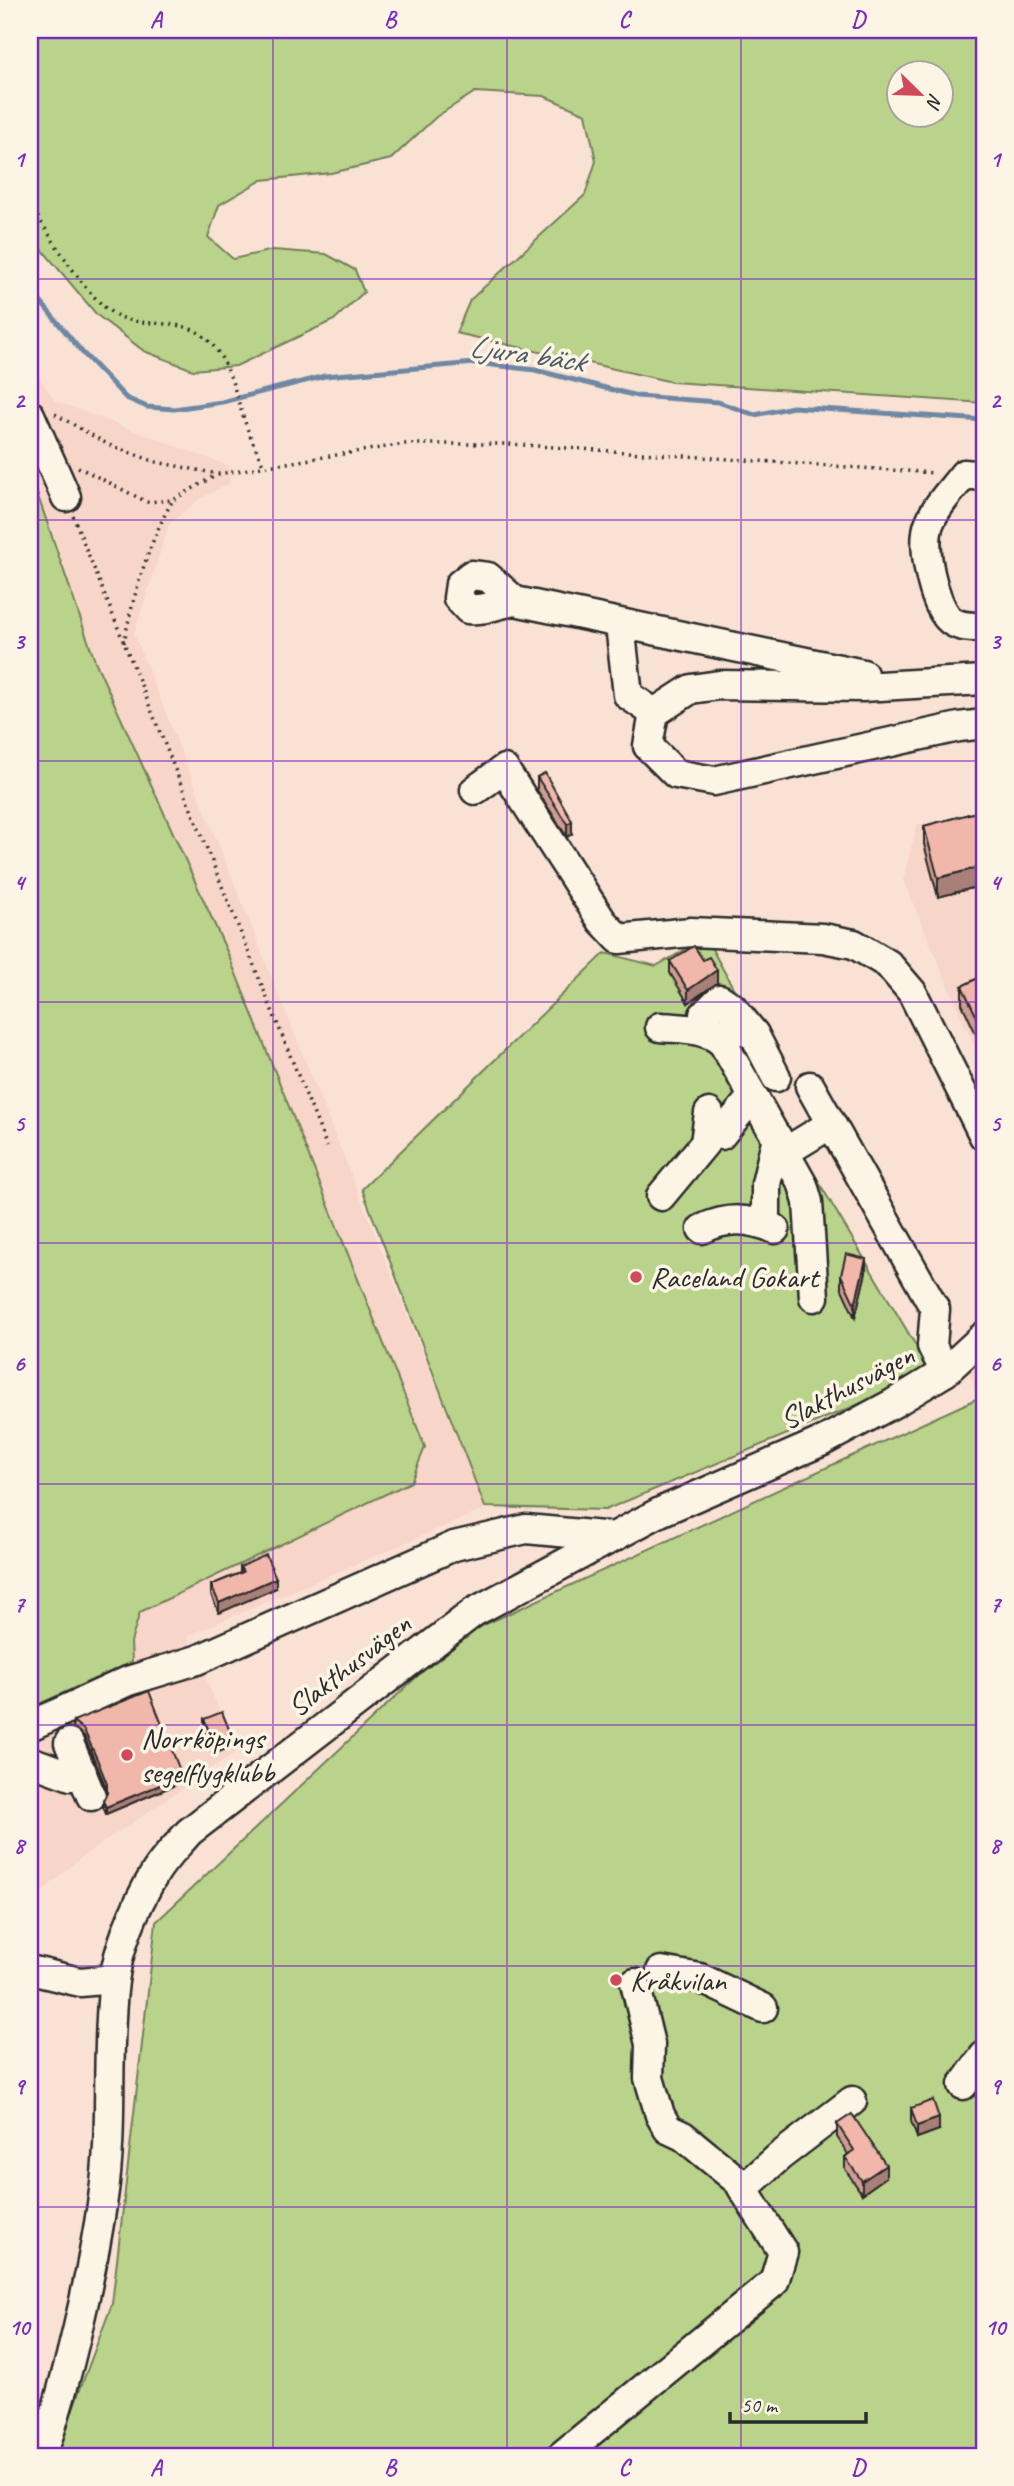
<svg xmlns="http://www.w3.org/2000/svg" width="1014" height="2486" viewBox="0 0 1014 2486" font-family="Caveat,sans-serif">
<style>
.built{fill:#f7d5c8}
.green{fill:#bad38a;stroke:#727f5a;stroke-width:2;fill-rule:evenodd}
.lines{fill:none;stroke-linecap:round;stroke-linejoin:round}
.stream{stroke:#6e88a4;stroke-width:5}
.minor-casing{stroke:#2b2b2b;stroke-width:33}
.path{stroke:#2b2b2b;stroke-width:3.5;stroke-dasharray:2 5;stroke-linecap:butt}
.minor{stroke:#fcf5e5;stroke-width:28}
.wall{fill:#cf9d93;stroke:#2b2b2b;stroke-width:2}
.shaded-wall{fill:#a98078;stroke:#2b2b2b;stroke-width:2}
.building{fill:#f1b7ab;stroke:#2b2b2b;stroke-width:2}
.grid{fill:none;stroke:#7b2cbf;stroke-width:2;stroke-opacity:0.55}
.poi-dot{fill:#d1495b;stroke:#fcf5e5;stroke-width:2.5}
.labels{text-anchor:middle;stroke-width:7;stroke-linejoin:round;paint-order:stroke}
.poi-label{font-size:30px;fill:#2b2b2b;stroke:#fcf5e5;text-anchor:start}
.street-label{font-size:30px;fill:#2b2b2b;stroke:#fcf5e5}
.water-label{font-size:32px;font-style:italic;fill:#4c5a67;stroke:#fcf5e5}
.neatline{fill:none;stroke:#7b2cbf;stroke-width:2.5}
.grid-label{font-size:23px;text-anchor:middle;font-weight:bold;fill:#7b2cbf}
</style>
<rect width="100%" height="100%" fill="#f9e2d4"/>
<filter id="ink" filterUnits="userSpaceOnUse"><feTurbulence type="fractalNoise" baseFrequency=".0143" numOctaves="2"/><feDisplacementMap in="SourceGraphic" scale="14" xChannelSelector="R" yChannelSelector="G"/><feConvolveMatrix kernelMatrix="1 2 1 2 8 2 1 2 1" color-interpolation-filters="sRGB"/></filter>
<g filter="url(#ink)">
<g class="built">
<polygon points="30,363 55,401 229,466 230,483 198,500 169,524 134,634 485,1509 187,1636 237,1751 79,1859 30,1902"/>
<polygon points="984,810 984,1069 903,880 917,825"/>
<polygon points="984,1352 984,1407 976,1399 969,1369"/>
</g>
<g class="green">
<path d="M 30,30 L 984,30 L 984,403 L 672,382 L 456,333 L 470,300 L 585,195 L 596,161 L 586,114 L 544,96 L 475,92 L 436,117 L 391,159 L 331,173 L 262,180 L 219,205 L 208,237 L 233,259 L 273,250 L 326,254 L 355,270 L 364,292 L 334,320 L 236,366 L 193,370 L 144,351 L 97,315 L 30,235 ZM 898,74 L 940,74 L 940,116 L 898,116 Z"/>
<polygon points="30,473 95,661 228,954 425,1447 411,1482 140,1612 131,1642 132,1662 30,1708"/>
<polygon points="706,938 762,1041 770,1100 928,1366 905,1385 605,1510 485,1507 362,1189 605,953 656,966"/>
<polygon points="976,1399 984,1408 984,2456 55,2456 112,2304 156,1922 460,1636"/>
</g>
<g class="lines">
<polyline class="stream" points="30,289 82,352 126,398 147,407 174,409 222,402 325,376 475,363 535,370 637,396 718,402 755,415 793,407 984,420"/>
<g class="minor-casing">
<g id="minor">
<polyline points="30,415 66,497"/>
<path d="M 984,476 L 964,474 C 952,490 936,505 929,524 C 921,546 933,601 948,618 C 957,628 972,627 984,627"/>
<path d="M 515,601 L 488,577 L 471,575 L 460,584 L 458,598 L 468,609 C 486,611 498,603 515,601 L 863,674"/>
<polyline points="620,625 628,695 654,713"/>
<polyline points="984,680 862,687 719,685 691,689 654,713 648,746 676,774 714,781 959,727 984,724"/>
<polyline points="475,790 504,769 602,921 619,939 691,932 823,938 854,944 888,964 912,992 984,1136"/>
<path d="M 660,1027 C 682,1029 706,1027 723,1043 L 803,1185 L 808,1202 L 814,1297"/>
<polyline points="704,1031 704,1015 720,999 732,1007 754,1034"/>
<polyline points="713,1033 735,1029 754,1034 776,1077"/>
<polyline points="810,1086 935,1309 932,1346 945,1372"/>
<polyline points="721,1135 753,1096"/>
<polyline points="785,1152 831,1124"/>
<polyline points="661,1196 705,1143 709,1113"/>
<polyline points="766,1213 766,1184 777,1137"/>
<path d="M 702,1229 C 728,1217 749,1218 775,1229"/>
<polyline points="30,1726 128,1681 197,1660 454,1546 526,1529 614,1537"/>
<polyline points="69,1743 91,1796"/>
<polyline points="30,1761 71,1776 82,1772"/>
<polyline points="30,1970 80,1982 114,1979"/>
<polyline points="661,1971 700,1978 763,2008"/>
<polyline points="635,1983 650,2044 649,2078 660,2115 668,2129 683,2136 739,2182 743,2189"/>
<polyline points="963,2085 984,2056"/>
<path d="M 42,2456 C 68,2378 91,2280 103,2198 C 114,2126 105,2054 114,1981 C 119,1944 136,1905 155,1873 C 164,1858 178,1845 189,1832 L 474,1612 L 660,1512 L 823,1441 L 894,1403 L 945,1372 L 984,1336"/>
<polyline points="561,2456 774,2282 783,2252 743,2189 780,2156 852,2101"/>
</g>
</g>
<g class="path">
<path d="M 30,205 C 49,233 88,301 116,315 C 145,330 183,315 208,340 C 230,362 235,394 245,422 C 250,438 258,452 264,467"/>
<polyline points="55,414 109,445 156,462 218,474 405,444 509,444 935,473"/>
<polyline points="78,467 147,502 173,500 216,475"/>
<polyline points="73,516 327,1147"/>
<path d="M 124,643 C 132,599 150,538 173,500"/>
</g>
<use href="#minor" class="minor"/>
</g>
<g class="wall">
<polygon points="545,773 572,834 567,837 537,790 537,777"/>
<polygon points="984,810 984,885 938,897 924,844 924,826"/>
<polygon points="670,961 717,983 688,1003 670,973"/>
<polygon points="984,975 984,1051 962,1004 962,986"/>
<polygon points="866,1272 855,1318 841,1287 841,1275"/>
<polygon points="240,1567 276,1588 219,1613 211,1595 211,1585 240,1573"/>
<polygon points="204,1719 231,1747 213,1754 204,1732"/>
<polygon points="73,1721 182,1782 106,1814 103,1807 103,1801 107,1793 107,1790 97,1766 84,1736 73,1727"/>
<polygon points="911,2108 939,2130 917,2138 911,2121"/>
<polygon points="837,2124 886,2177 862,2194 845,2169 845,2157 848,2154 837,2137"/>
</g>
<g class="shaded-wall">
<polygon points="572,821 572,834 567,837 567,824"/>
<polygon points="984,866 984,885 938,897 938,878"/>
<polygon points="717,970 717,983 688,1003 688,990"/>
<polygon points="866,1259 866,1272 855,1318 855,1305"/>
<polygon points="276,1578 276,1588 219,1613 219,1603"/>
<polygon points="231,1734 231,1747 213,1754 213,1741"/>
<polygon points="182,1776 182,1782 106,1814 106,1807"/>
<polygon points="939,2118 939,2130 917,2138 917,2126"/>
<polygon points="886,2165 886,2177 862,2194 862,2181"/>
</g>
<g class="building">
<polygon points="545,773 572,821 567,824 537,777"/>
<polygon points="984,810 984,866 938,878 924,826"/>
<polygon points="694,946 703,960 709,957 717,970 688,990 670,961"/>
<polygon points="984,975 984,1032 962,986"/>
<polygon points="846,1254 866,1259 855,1305 841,1275"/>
<polygon points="266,1555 276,1578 219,1603 211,1585 243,1572 240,1567"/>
<polygon points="149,1691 182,1776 106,1807 103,1801 107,1793 107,1784 97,1759 84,1730 73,1721"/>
<polygon points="222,1712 231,1734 213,1741 204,1719"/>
<polygon points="933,2100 939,2118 917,2126 911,2108"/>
<polygon points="852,2114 886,2165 862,2181 845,2157 854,2150 837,2124"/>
</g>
</g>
<path class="grid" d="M 273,30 L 273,2456M 507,30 L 507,2456M 741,30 L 741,2456M 30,279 L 984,279M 30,520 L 984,520M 30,761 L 984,761M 30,1002 L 984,1002M 30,1243 L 984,1243M 30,1484 L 984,1484M 30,1725 L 984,1725M 30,1966 L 984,1966M 30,2207 L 984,2207"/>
<g class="poi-dot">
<circle cx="636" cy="1277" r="7"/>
<circle cx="127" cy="1755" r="7"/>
<circle cx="616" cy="1980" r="7"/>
</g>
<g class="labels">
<g class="poi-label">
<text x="650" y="1287">Raceland Gokart</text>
<text x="141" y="1748">Norrköpings<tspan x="141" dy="34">segelflygklubb</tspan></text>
<text x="630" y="1990">Kråkvilan</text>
</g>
<g class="street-label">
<text transform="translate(847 1387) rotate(-28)" y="10">Slakthusvägen</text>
<text transform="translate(349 1665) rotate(-38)" y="10">Slakthusvägen</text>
</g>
<g class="water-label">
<text transform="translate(527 353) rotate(8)" y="11">Ljura bäck</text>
</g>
</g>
<rect width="1014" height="2486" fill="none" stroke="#fcf5e5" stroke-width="77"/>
<g transform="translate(920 94) rotate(113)"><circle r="33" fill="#fcf5e5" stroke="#a8a49b" stroke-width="2"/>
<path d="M0-5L12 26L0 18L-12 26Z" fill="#d1495b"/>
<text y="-10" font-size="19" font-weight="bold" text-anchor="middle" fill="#2b2b2b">N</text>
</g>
<path d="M730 2412v10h136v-10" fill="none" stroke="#2b2b2b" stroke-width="3.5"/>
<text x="741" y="2412" font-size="21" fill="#2b2b2b" stroke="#fcf5e5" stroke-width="5" paint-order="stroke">50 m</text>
<rect x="38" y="38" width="938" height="2410" class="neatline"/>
<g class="grid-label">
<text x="156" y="27">A</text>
<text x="390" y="27">B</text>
<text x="624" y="27">C</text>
<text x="858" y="27">D</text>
<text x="19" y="167">1</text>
<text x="995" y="167">1</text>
<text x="19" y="408">2</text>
<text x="995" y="408">2</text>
<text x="19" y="649">3</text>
<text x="995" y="649">3</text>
<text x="19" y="890">4</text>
<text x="995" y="890">4</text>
<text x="19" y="1131">5</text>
<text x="995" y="1131">5</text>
<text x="19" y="1371">6</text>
<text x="995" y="1371">6</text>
<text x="19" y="1612">7</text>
<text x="995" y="1612">7</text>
<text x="19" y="1853">8</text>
<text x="995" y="1853">8</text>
<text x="19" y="2094">9</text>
<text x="995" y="2094">9</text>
<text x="19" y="2335">10</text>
<text x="995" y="2335">10</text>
<text x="156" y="2475">A</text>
<text x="390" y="2475">B</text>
<text x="624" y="2475">C</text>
<text x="858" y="2475">D</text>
</g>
</svg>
